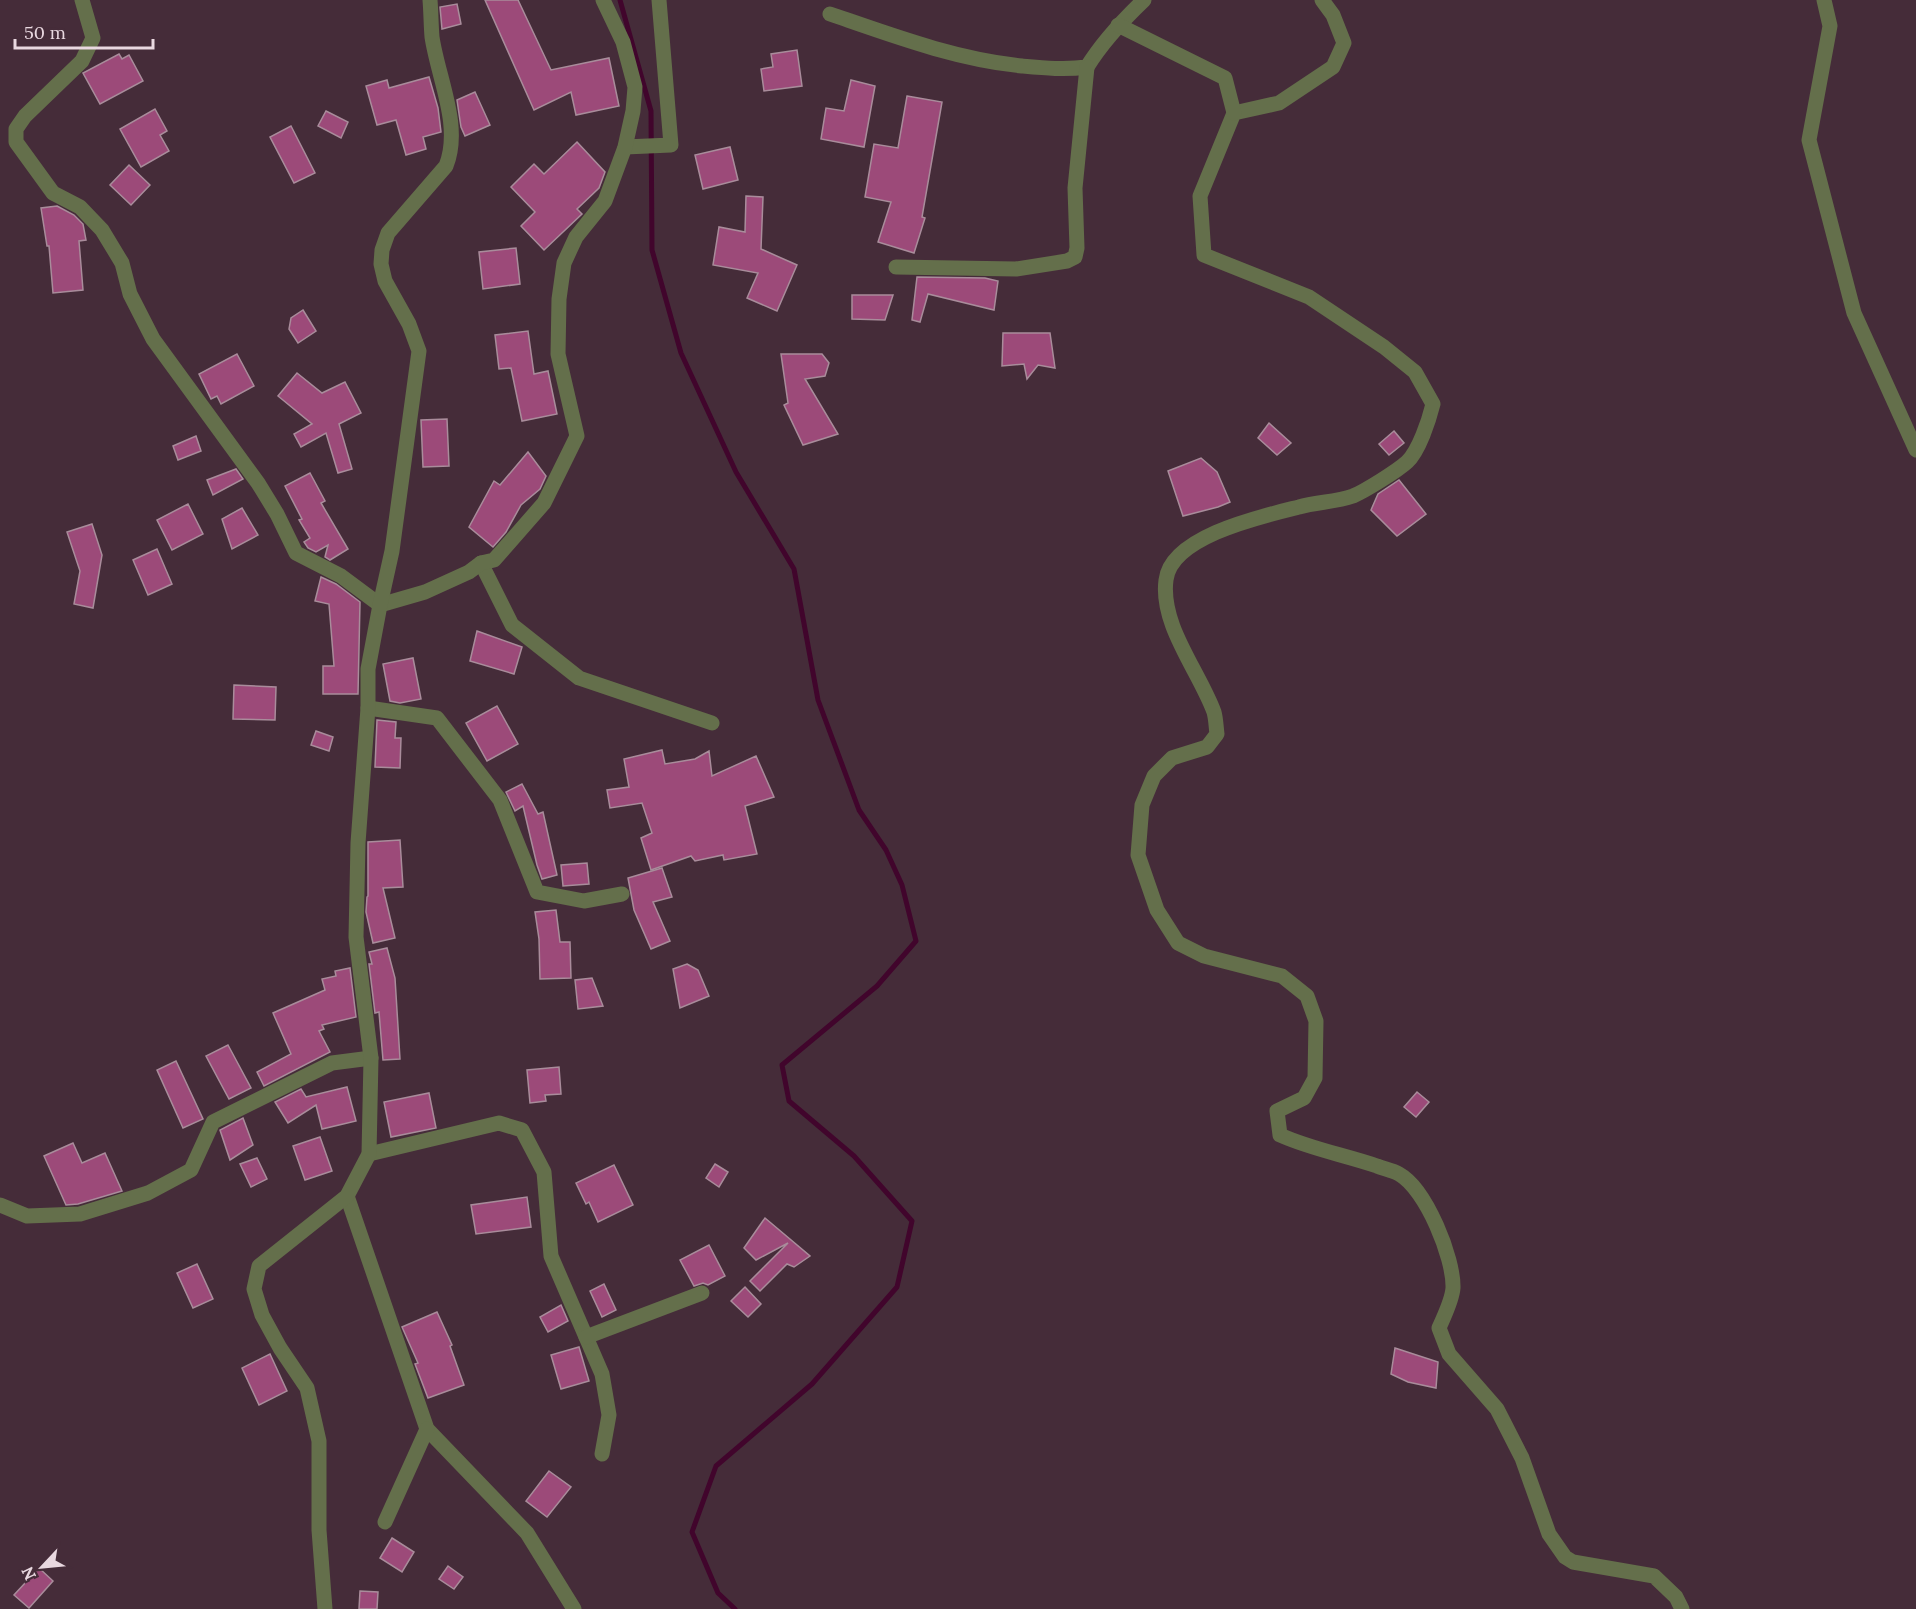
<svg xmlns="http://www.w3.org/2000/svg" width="1916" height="1609" viewBox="0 0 1916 1609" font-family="Lora,serif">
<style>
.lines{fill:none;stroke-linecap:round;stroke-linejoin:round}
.stream{stroke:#41052c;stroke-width:5}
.building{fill:#9c4a79;stroke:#a98c9b;stroke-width:1.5}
.minor{stroke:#646f4b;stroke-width:15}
</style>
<rect width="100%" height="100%" fill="#452c39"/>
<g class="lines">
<polyline class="stream" points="620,0 651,111 652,250 681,353 736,472 794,569 818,700 859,810 886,850 902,885 916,941 877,986 782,1065 789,1101 854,1156 912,1221 897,1287 812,1384 716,1466 692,1532 718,1593 735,1609"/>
</g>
<g class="building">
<polygon points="485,0 518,0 551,70 609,58 619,106 576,115 571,92 534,110"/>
<polygon points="457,4 461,24 442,29 440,7"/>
<polygon points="797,50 802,86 764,91 761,69 773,67 771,54"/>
<polygon points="119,54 122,59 129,55 143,81 100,104 83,73"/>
<polygon points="429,77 438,108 441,132 423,137 426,149 406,155 396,120 377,125 366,86 387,80 389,88"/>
<polygon points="851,80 875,86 864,147 821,139 826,108 844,111"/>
<polygon points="475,92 490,125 465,136 461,127 457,100"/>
<polygon points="907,96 942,102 922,217 925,218 914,253 878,242 891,202 865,197 874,144 898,148"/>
<polygon points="155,109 167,131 160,135 169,151 141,167 120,129"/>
<polygon points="326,111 348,122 341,138 318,126"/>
<polygon points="291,126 315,173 294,183 270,137"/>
<polygon points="577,142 605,172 599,188 577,209 582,214 544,250 521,226 535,212 511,187 534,164 544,174"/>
<polygon points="730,147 738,180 703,189 695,155"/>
<polygon points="129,165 150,185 131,205 110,185"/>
<polygon points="746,196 763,197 761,249 797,265 777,311 747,298 758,273 713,265 719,227 745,232"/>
<polygon points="57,206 74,215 83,224 86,240 79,241 83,290 53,293 49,246 47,246 41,208"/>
<polygon points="516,248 520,284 483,289 479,252"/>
<polygon points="917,277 985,278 998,281 994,310 928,294 920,322 912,320"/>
<polygon points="852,295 893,295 885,320 852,319"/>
<polygon points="303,310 316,331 298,343 289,329 291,318"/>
<polygon points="528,331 534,374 548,371 557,414 522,421 511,368 499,369 495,335"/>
<polygon points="1003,333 1050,333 1055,368 1038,365 1027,379 1024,364 1002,366"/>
<polygon points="237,354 254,386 221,404 217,396 211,399 199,374"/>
<polygon points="781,354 822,354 829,363 825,376 805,379 838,434 803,445 784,405 788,403"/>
<polygon points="297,373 322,393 345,382 361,413 339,424 352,469 338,473 326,433 301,447 294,434 312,424 278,396"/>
<polygon points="447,419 449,466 423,467 421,420"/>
<polygon points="1269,423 1291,443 1277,455 1258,438"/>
<polygon points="1394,431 1404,443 1389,455 1379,444"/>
<polygon points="196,436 201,451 178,460 173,446"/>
<polygon points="528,452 546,476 540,489 521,505 506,532 493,547 469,527 494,481 500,485"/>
<polygon points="1201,458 1217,472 1230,502 1218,507 1183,516 1168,471"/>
<polygon points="236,469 243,479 213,495 207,480"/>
<polygon points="310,473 325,501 321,503 348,549 330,560 325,557 328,545 316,552 308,548 304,542 310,538 299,520 302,519 285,486"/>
<polygon points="1399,480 1426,514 1397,536 1371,510 1378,494"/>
<polygon points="188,504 203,534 172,550 157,520"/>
<polygon points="242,508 258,535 232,549 222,519"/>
<polygon points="92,524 102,555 93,608 74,604 80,571 67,532"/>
<polygon points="157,549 172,584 148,595 133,560"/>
<polygon points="321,577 336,584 360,602 358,694 323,694 323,666 334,666 329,604 315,601"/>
<polygon points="477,631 522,647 514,674 470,661"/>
<polygon points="413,658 421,699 400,703 390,701 383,664"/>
<polygon points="234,685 276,687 275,720 233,719"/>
<polygon points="497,706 518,744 487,761 466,723"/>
<polygon points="377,720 396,722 395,738 401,738 400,768 375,767"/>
<polygon points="316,731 333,737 329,751 311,745"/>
<polygon points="662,750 665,764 695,759 709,751 712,776 756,756 774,797 745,806 757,854 724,860 723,855 695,861 691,856 651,870 641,838 652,833 642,803 610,808 607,790 629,787 624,759"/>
<polygon points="522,784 538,814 543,812 557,875 542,879 537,865 523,806 515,811 506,792"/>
<polygon points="400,840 403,887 383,888 395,938 373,943 366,912 367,897 368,896 368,842"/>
<polygon points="587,863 589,884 563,886 561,865"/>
<polygon points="662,868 672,897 653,902 670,941 651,949 634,910 628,878"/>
<polygon points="556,910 560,942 570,942 571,978 540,979 539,939 535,912"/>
<polygon points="387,948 395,978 400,1059 383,1060 379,1012 375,1013 369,964 372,964 369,952"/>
<polygon points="687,964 698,970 709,996 680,1008 673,969"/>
<polygon points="350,968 356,1017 322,1025 324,1029 319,1031 330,1052 264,1086 257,1072 291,1054 273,1013 325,990 322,979 336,976 335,971"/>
<polygon points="592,978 603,1006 578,1009 575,980"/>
<polygon points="228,1045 251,1088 229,1099 206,1056"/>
<polygon points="176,1061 203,1119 183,1128 157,1070"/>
<polygon points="559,1067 561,1094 545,1095 546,1101 530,1103 527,1070"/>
<polygon points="347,1087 356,1121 322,1129 316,1105 288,1123 275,1102 301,1089 306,1097"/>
<polygon points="1417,1092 1429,1102 1416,1117 1404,1107"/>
<polygon points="429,1093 436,1128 391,1137 384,1102"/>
<polygon points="243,1118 253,1145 230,1160 220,1130"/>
<polygon points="320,1137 332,1171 305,1180 293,1146"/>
<polygon points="73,1143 82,1163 105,1153 122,1191 78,1204 66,1205 44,1156"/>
<polygon points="257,1158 267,1179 251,1187 240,1164"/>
<polygon points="715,1164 728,1172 719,1187 706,1178"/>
<polygon points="614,1165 633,1205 598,1222 589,1202 586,1204 576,1183"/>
<polygon points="527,1197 531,1227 476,1234 471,1205"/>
<polygon points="765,1218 810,1256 794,1267 787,1264 760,1291 750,1281 788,1243 756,1260 744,1248"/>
<polygon points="709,1245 725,1276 708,1285 703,1283 694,1286 680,1260"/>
<polygon points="197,1264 213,1299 193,1308 177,1273"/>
<polygon points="604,1284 616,1310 602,1317 590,1291"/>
<polygon points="745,1287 761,1304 748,1317 731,1301"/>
<polygon points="561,1305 568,1321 548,1332 540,1317"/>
<polygon points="437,1312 452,1345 450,1346 464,1385 428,1398 415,1364 418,1363 402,1327"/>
<polygon points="579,1347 589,1381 561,1389 551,1355"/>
<polygon points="1395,1348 1438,1362 1436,1388 1408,1382 1391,1374"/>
<polygon points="270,1354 287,1391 259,1405 242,1368"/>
<polygon points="549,1471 571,1487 547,1517 526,1501"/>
<polygon points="392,1538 414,1552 402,1572 380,1558"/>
<polygon points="448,1566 463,1577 454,1589 439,1579"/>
<polygon points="39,1568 53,1581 29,1608 14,1595"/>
<polygon points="360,1591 378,1592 377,1609 359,1609"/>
</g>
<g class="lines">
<g class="minor">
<polyline points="82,0 93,38 82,61 25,116 16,129 16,142 53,193 80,207 102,230 122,263 130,294 153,339 258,483 277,514 296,553 341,576 380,605"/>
<path d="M 1322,0 L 1333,15 L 1344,43 L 1333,67 L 1279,103 L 1234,113 L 1200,196 L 1204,255 L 1309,297 L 1384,347 L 1415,372 L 1433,404 C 1429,420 1419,451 1407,462 C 1397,471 1365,491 1353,496 C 1336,502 1316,502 1299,507 C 1263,516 1171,536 1166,580 C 1160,625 1199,671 1214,712 C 1216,719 1216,727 1217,734 L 1207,747 L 1172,758 L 1154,776 L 1142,805 L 1138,855 L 1157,910 L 1178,943 L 1204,956 L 1282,976 L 1307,996 L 1316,1021 L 1315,1078 L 1304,1098 L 1277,1111 L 1280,1135 C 1311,1149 1345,1155 1377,1166 C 1384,1169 1392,1170 1399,1174 C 1426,1189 1454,1258 1453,1288 C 1452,1301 1444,1316 1439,1328 L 1449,1354 L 1497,1409 L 1522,1458 L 1549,1534 L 1565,1557 L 1573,1562 L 1654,1576 L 1676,1597 L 1682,1609"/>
<polyline points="1824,0 1830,26 1809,140 1854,313 1916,450"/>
<path d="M 830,14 C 894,36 955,59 1022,66 C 1044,68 1065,70 1087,67 C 1103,41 1122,21 1144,0"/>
<polyline points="1118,25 1225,78 1234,113"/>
<polyline points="625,147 671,145 659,0"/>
<polyline points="896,267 1016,269 1067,261 1075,257 1077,248 1075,188 1087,67"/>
<polyline points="481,563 512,625 579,678 712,723"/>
<polyline points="380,605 425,592 469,572 481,563 494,560 544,503 577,436 558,354 559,299 564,263 576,237 605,201 625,147 633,111 635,87 623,42 603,0"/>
<polyline points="368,708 437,718 500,800 537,892 584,901 622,894"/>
<polyline points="369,1154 499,1123 522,1130 544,1172 551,1256 602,1374 609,1415 602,1454"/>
<polyline points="347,1196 427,1429 527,1533 574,1609"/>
<polyline points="0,1205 27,1216 80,1214 148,1193 191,1170 213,1122 332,1063 371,1058"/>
<polyline points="586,1337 702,1293"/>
<polyline points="385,1522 427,1429"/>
<path d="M 325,1609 L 319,1530 L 319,1441 L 307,1388 L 280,1348 L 262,1315 L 254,1289 L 259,1266 L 347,1196 L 369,1154 L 371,1058 L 356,937 L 358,843 L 368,708 L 368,669 L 380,605 L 392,551 L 419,351 L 409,324 L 385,281 L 381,264 L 382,250 L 388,233 L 446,166 C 462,126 438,78 432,37 C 431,25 431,12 430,0"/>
</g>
</g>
<g transform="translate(42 1567) rotate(244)" stroke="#452c39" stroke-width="4.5" paint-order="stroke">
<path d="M0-4.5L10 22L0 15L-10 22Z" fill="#e9d8e0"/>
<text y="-9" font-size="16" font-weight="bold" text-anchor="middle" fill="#e9d8e0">N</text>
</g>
<path d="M15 39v9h138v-9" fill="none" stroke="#e9d8e0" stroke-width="3"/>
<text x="24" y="39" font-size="18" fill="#e9d8e0" stroke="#452c39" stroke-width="4.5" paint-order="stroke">50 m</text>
</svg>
